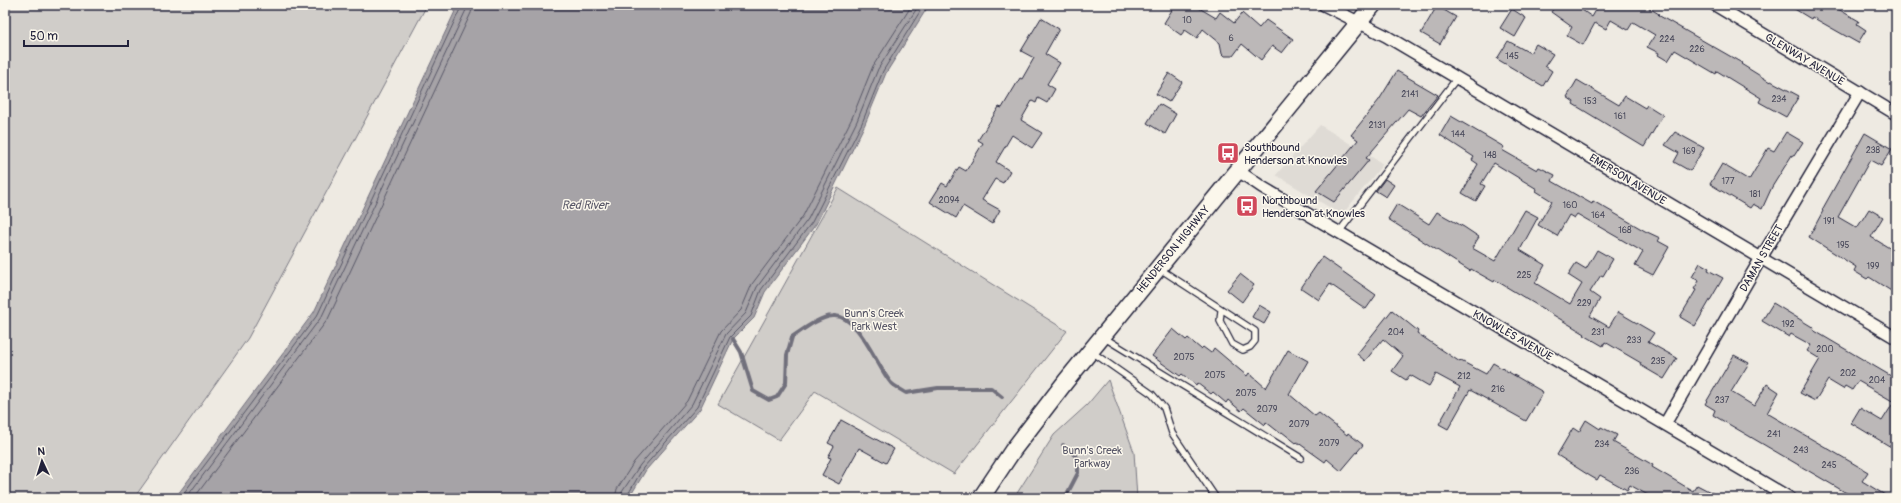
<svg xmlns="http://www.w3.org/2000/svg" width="1901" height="503" viewBox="0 0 1901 503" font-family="Pangolin,sans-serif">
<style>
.built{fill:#dfdbd5}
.green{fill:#d0cdc9;stroke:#797882}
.water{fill:#a6a3a7;stroke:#716f7c}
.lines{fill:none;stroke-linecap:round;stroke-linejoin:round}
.shore{stroke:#575666;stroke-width:1}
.stream{stroke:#716f7c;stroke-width:4}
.building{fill:#bcb8b8;stroke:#22223b}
.lane-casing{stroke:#22223b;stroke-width:8}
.street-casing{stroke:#22223b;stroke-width:14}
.secondary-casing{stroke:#22223b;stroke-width:19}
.lane{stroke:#fbf7ec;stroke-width:5.5}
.street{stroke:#fbf7ec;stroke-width:11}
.secondary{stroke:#fbf7ec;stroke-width:16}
.labels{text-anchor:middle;stroke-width:3;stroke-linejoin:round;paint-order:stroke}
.number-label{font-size:9px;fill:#48485a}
.street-label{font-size:11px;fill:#22223b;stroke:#fbf7ec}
.poi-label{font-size:11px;fill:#22223b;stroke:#fbf7ec;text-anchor:start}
.park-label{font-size:11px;fill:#565566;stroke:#fbf7ec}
.water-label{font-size:12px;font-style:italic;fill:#575666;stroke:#fbf7ec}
</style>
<rect width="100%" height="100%" fill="#eeeae2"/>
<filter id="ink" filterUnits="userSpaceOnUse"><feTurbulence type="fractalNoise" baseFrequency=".025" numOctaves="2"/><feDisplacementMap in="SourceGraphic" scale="8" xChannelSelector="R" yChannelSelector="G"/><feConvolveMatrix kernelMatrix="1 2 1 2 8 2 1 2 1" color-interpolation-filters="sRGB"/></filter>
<g filter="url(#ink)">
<polygon class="built" points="1320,125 1383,164 1342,215 1276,175"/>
<g class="green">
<polygon points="5,5 427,5 248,338 134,498 5,498"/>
<polygon points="838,188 1067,331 954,474 815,391 779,440 718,404"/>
<polygon points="1108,380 1134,452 1137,498 1014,498 1054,435 1087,405"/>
</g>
<polygon class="water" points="458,5 929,5 886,73 865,124 816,224 765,292 754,318 733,339 700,409 646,470 629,498 175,498 314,312"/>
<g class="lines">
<g class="shore">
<polyline points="180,498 318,314 462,5"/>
<polyline points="186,498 322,316 466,10 467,5"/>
<polyline points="194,498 328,319 471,13 473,5"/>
<polyline points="615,498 617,489 634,462 687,401 721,331 741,310 752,284 803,216 852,118 873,66 912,5"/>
<polyline points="621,498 622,492 640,465 692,404 726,334 746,313 757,287 808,219 857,121 878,69 919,5"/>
<polyline points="626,498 643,468 697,407 730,337 751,316 761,290 812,222 862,123 883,71 924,5"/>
</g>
<g class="stream">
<path d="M 733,339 L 741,352 L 753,391 L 769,400 L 777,397 L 786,383 L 787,355 L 792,337 C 804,329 819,317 833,316 C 858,313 877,367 891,383 C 895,387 902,390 906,393 L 938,388 L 991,388 L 1002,397"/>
<polyline points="1063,445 1078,458 1078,473 1065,498"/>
</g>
</g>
<g class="building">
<polygon points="1175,5 1194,5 1216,18 1220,12 1234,23 1242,13 1259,28 1266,20 1293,39 1282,53 1272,46 1261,60 1242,44 1233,56 1225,56 1222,53 1220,43 1203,29 1197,38 1185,30 1181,35 1164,23"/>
<polygon points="1556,5 1575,5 1592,17 1599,5 1644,5 1659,14 1658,15 1742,63 1741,64 1770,82 1771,81 1799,96 1786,117 1759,102 1761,98 1717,71 1716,74 1675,50 1668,61 1658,55 1659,53 1647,47 1655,35 1633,22 1628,30 1611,20 1606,29 1595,23 1583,45 1567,36 1572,27 1551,12"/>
<polygon points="1788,5 1831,5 1859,21 1857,24 1866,30 1858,43 1812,17 1811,19"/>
<polygon points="1437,6 1456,17 1440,44 1421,33"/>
<polygon points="1512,9 1526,18 1515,37 1500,28"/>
<polygon points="1041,18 1059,29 1045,54 1060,63 1047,84 1055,89 1047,103 1038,98 1036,103 1032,101 1021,120 1042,133 1032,148 1012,135 996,162 1010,171 1003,183 995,179 982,200 1000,210 992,224 963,206 956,218 930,202 942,183 947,186 959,167 966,171 983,143 978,140 999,107 1002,108 1020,78 1022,79 1034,58 1021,51"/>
<polygon points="1508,41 1530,53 1536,44 1553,54 1545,66 1552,71 1543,86 1497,59"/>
<polygon points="1397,71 1438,95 1421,116 1408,109 1366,158 1369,160 1334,202 1316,191 1358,140 1351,135 1379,100"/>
<polygon points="1169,73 1182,82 1169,102 1156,94"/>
<polygon points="1577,80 1619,105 1625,96 1645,108 1647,105 1663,115 1644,147 1573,104 1574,102 1567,97"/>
<polygon points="1159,104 1176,114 1165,134 1147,123"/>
<polygon points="1451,116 1504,147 1502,150 1537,170 1539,167 1555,175 1552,181 1592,204 1593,201 1645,231 1660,238 1658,241 1669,247 1653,275 1635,266 1643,252 1577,214 1574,218 1569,215 1557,236 1538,225 1552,201 1536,191 1537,189 1494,163 1481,184 1485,186 1476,201 1462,193 1478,164 1472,160 1474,157 1440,135"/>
<polygon points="1675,132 1704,148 1690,171 1674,162 1679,153 1665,145"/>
<polygon points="1786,132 1803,142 1794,156 1792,155 1772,187 1762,209 1753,204 1750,208 1710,184 1722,164 1749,180 1768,148 1774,151"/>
<polygon points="1865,133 1892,149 1881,166 1870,160 1838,217 1857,228 1869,209 1883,217 1871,237 1896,252 1896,294 1869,277 1867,279 1854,271 1856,267 1809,237 1823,211 1822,210"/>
<polygon points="1385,179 1394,185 1386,197 1376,191"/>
<polygon points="1397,204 1429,224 1437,212 1464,227 1479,237 1472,248 1495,261 1525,210 1538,217 1520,250 1545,265 1535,283 1570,304 1582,284 1568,275 1576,263 1586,269 1597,250 1613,259 1603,276 1601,275 1590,292 1600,299 1590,316 1609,327 1618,312 1654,333 1648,342 1677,358 1664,379 1640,365 1641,363 1605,342 1603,346 1584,335 1585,334 1495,280 1494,282 1471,269 1470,271 1388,219"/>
<polygon points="1322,257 1376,295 1366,309 1330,284 1319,300 1301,288"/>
<polygon points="1700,263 1709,268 1708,270 1723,278 1695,326 1680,317 1696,290 1694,289 1699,281 1692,277"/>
<polygon points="1240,274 1254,285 1242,302 1227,290"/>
<polygon points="1773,303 1814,328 1813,330 1896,379 1896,450 1851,423 1860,408 1882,421 1894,402 1858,381 1852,390 1845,386 1843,389 1828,380 1815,401 1800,393 1820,359 1807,351 1811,345 1791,334 1789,337 1762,321"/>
<polygon points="1259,305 1271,312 1264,324 1252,317"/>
<polygon points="1392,310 1418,331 1417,333 1460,362 1461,361 1486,374 1493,363 1543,392 1526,421 1470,390 1448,429 1439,424 1460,387 1436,374 1429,386 1410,375 1406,380 1392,371 1403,356 1383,339 1365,361 1357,354"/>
<polygon points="1173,329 1186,340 1188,338 1201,349 1203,347 1211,353 1214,348 1247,376 1249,373 1266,388 1288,350 1308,361 1289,394 1315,416 1319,413 1347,435 1348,433 1363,445 1341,471 1327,459 1325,462 1297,442 1296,443 1282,432 1280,433 1266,422 1265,425 1244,408 1241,411 1228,400 1226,403 1213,392 1211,394 1197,383 1196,385 1182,374 1180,376 1152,356"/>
<polygon points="1734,355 1749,363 1731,392 1754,406 1767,384 1779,392 1767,413 1868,472 1862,481 1890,498 1855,498 1713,415 1715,410 1705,404"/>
<polygon points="841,420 894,449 886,463 859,448 839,484 822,475 831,458 828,457 834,446 828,443"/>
<polygon points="1586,420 1600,429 1601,427 1617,435 1613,442 1653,465 1652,467 1693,491 1697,485 1722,498 1653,498 1630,485 1627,490 1600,475 1597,480 1590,476 1557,455 1573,428 1579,432"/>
</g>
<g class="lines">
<g class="lane-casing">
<g id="lane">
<polyline points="1339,232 1457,78"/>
<polyline points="1160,269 1255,331 1255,341 1250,347 1243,350 1232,344 1220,321 1221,311"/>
<polyline points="1103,337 1301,458"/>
<polyline points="1092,352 1152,394 1164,408 1172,433 1216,498"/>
</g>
</g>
<g class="street-casing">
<g id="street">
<polyline points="1324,5 1386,36 1896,338"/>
<polyline points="1715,5 1896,114"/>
<polyline points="1237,170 1262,187 1790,498"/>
<polyline points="1665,424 1761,258 1860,92"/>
</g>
</g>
<g class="secondary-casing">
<polyline id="secondary" points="981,498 1013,450 1066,381 1373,5"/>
</g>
<use href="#lane" class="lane"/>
<use href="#street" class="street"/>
<use href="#secondary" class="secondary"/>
</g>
</g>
<defs>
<g id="bus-square" transform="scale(1.15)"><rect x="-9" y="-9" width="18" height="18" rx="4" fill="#d1495b" stroke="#fbf7ec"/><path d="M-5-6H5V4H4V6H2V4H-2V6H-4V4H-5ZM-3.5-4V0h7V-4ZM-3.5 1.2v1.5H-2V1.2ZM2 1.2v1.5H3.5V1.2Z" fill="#fff"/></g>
</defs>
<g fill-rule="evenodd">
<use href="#bus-square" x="1228" y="153"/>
<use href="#bus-square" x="1247" y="206"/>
</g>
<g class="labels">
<g class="number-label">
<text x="1187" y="23">10</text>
<text x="1231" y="41">6</text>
<text x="1667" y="42">224</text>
<text x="1697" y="52">226</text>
<text x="1512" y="59">145</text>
<text x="1410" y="97">2141</text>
<text x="1779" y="102">234</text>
<text x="1590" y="104">153</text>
<text x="1620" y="119">161</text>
<text x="1377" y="128">2131</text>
<text x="1458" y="137">144</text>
<text x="1873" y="153">238</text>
<text x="1689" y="154">169</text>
<text x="1490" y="158">148</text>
<text x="1728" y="184">177</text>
<text x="1755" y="197">181</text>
<text x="949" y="203">2094</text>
<text x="1570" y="208">160</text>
<text x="1598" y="218">164</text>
<text x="1829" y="224">191</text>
<text x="1625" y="233">168</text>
<text x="1843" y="248">195</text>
<text x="1873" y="269">199</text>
<text x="1524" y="278">225</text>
<text x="1584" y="306">229</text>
<text x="1788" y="327">192</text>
<text x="1396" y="335">204</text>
<text x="1598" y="335">231</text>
<text x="1634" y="343">233</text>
<text x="1825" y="352">200</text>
<text x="1184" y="360">2075</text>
<text x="1658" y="364">235</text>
<text x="1848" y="376">202</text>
<text x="1215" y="378">2075</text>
<text x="1464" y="379">212</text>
<text x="1877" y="383">204</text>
<text x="1498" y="392">216</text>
<text x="1246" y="396">2075</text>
<text x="1722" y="403">237</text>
<text x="1267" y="412">2079</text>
<text x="1299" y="427">2079</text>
<text x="1774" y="437">241</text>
<text x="1329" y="446">2079</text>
<text x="1602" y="447">234</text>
<text x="1801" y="453">243</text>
<text x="1829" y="468">245</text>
<text x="1632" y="474">236</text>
</g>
<g class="street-label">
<text transform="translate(1805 59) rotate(31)" y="4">GLENWAY AVENUE</text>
<text transform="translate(1628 179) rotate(31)" y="4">EMERSON AVENUE</text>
<text transform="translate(1173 249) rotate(-51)" y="4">HENDERSON HIGHWAY</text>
<text transform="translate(1761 258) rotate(-60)" y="4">DAMAN STREET</text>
<text transform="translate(1513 335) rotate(30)" y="4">KNOWLES AVENUE</text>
</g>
<g class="poi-label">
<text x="1244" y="151">Southbound<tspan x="1244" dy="13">Henderson at Knowles</tspan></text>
<text x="1262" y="204">Northbound<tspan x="1262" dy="13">Henderson at Knowles</tspan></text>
</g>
<g class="park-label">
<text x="874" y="317">Bunn's Creek<tspan x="874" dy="13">Park West</tspan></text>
<text x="1092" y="454">Bunn's Creek<tspan x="1092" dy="13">Parkway</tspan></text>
</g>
<g class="water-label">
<text x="585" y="209">Red River</text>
</g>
</g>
<rect width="1901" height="503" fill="none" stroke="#fbf7ec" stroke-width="20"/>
<rect x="10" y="10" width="1881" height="483" fill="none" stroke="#22223b" stroke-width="1.5" filter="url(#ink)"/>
<g transform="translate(42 461) rotate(356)" stroke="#fbf7ec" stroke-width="3" paint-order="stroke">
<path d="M0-3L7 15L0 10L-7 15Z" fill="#22223b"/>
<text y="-6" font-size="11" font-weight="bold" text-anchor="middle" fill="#22223b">N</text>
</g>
<path d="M24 40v6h104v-6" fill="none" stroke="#22223b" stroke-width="2"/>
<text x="30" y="40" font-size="12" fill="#22223b" stroke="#fbf7ec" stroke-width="3" paint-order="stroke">50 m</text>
</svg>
